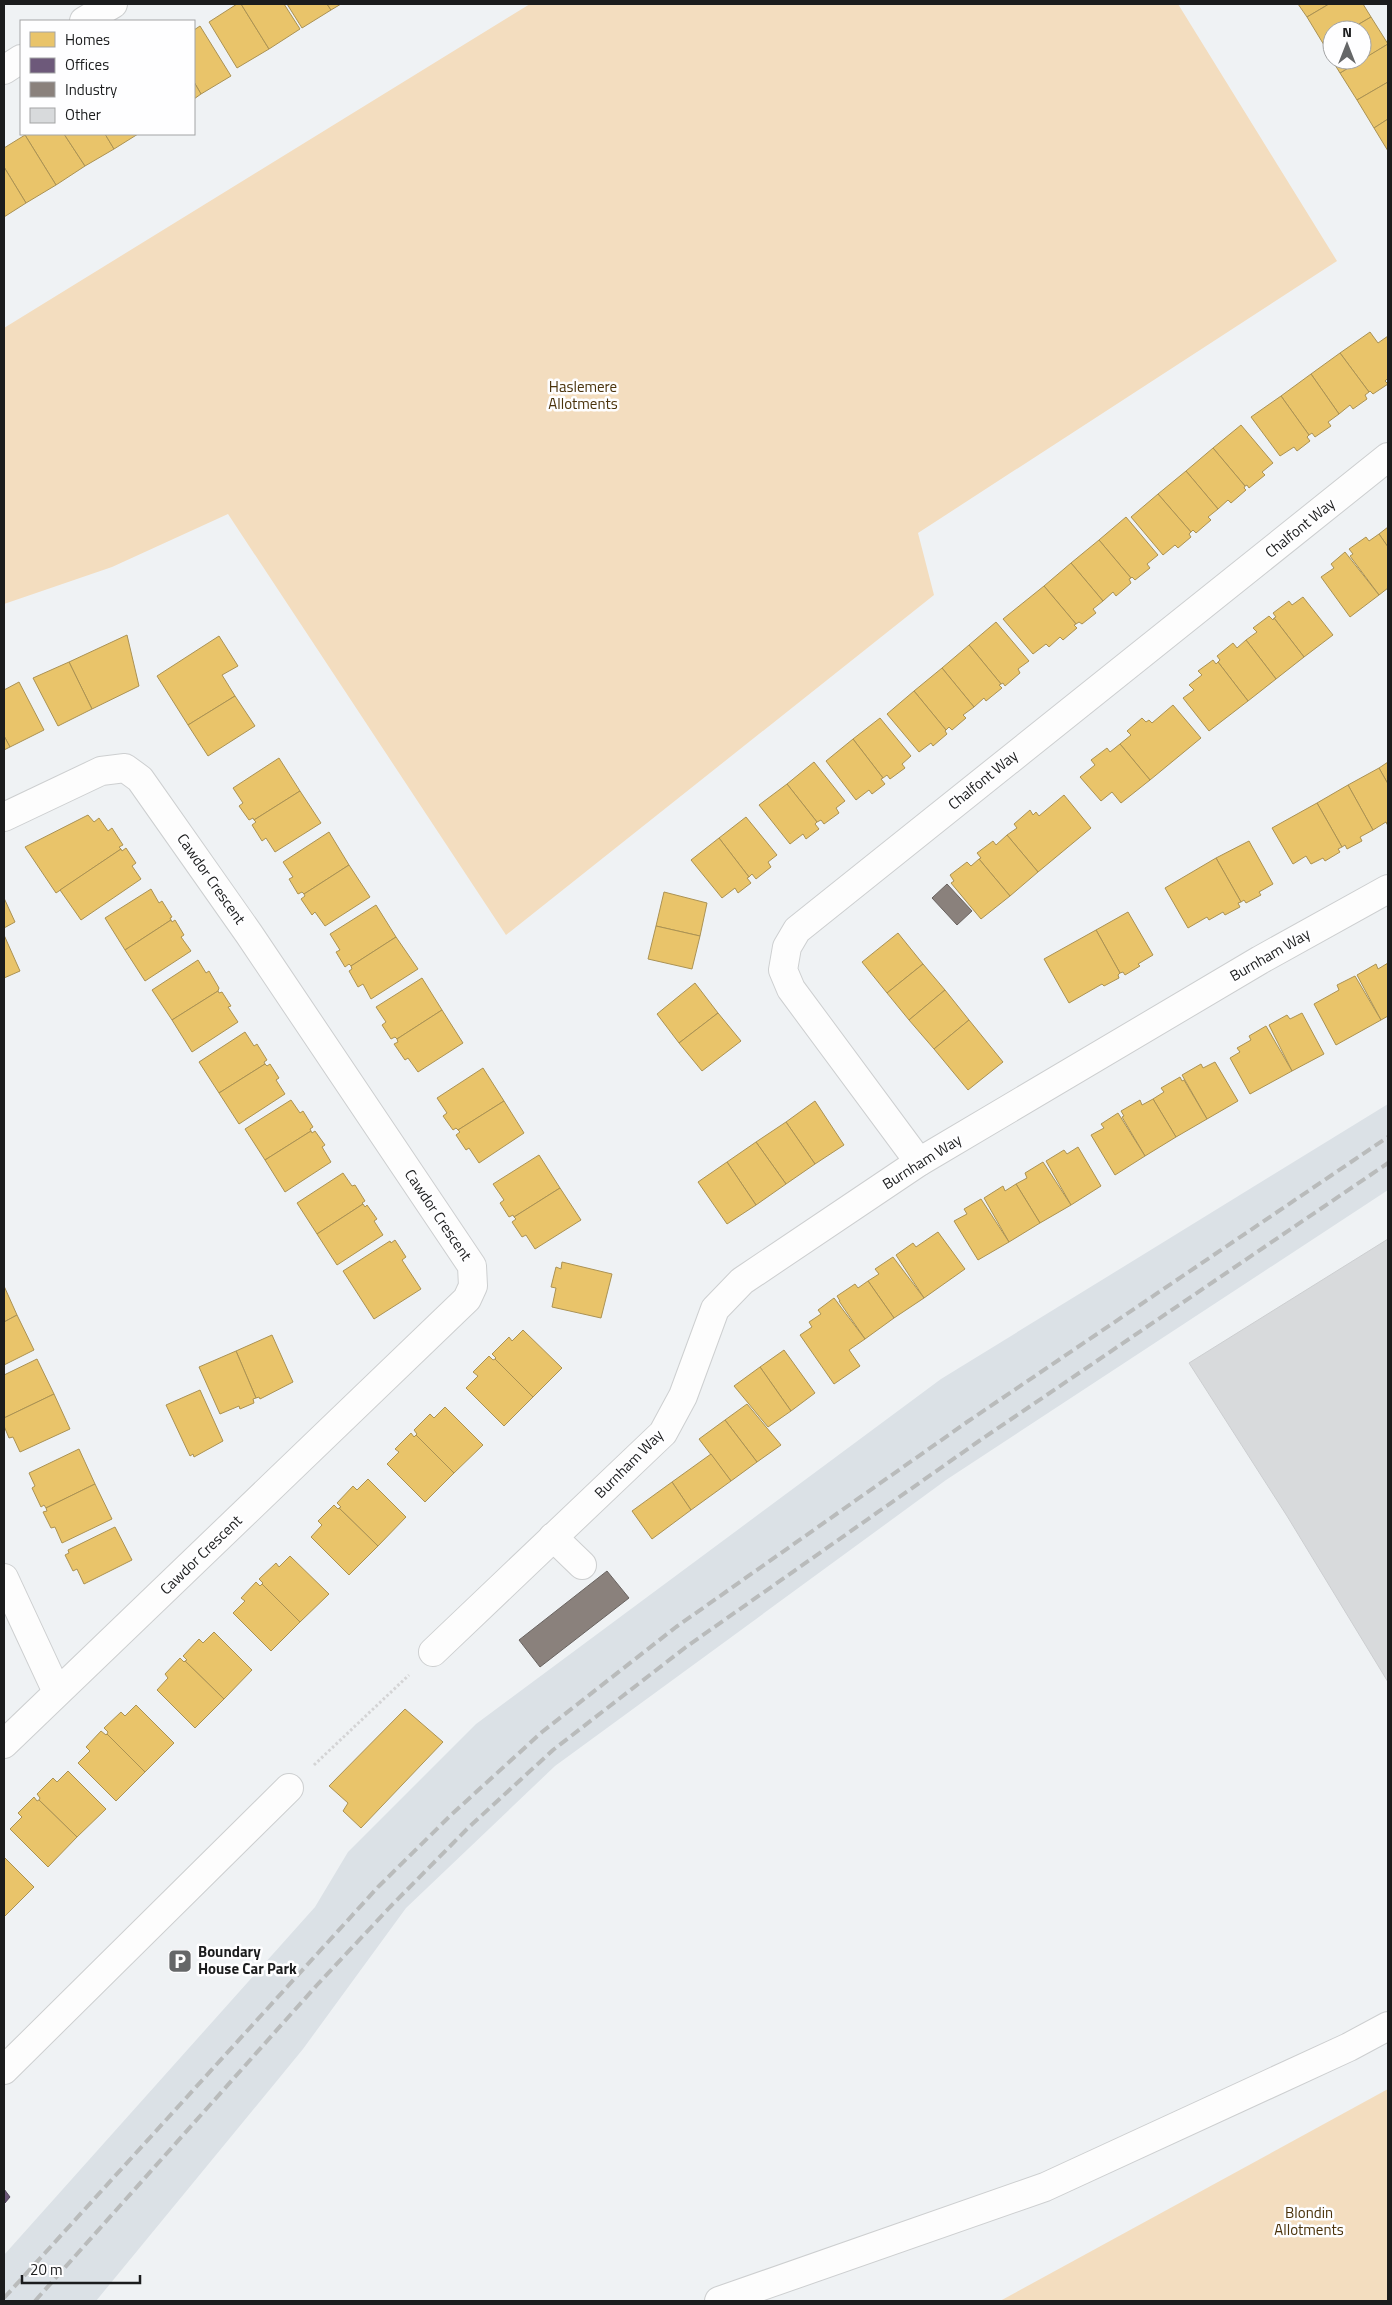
<svg xmlns="http://www.w3.org/2000/svg" width="1392" height="2305" viewBox="0 0 1392 2305" font-family="'Titillium Web',sans-serif">
<style>
.built{fill:#dbe1e6}
.green{fill:#f3ddbf}
.homes{fill:#e9c46a;stroke:#ab9253}
.offices{fill:#6d597a;stroke:#54475e}
.industry{fill:#8a817c;stroke:#696360}
.building{fill:#d8dadc;stroke:#ccced0}
.lines{fill:none;stroke-linecap:round;stroke-linejoin:round}
.minor-casing{stroke:#cdcfd0;stroke-width:30}
.path{stroke:#d4d4d5;stroke-width:3;stroke-dasharray:2.5 2.5;stroke-linecap:butt}
.minor{stroke:#fdfdfd;stroke-width:28}
.rail{stroke:#b9bbbb;stroke-width:4;stroke-dasharray:10 5;stroke-linecap:butt}
.labels{text-anchor:middle;stroke-width:5;stroke-linejoin:round;paint-order:stroke}
.park-label{font-size:15px;fill:#4a320a;stroke:#fefeff}
.street-label{font-size:15px;fill:#1b1c1d;stroke:#fefeff}
.poi-label{font-size:15px;font-weight:bold;fill:#1b1c1d;stroke:#fefeff;text-anchor:start}
</style>
<rect width="100%" height="100%" fill="#eff2f4"/>
<polygon class="built" points="1388,1104 1388,1190 946,1480 555,1766 406,1908 303,2049 96,2301 4,2301 4,2255 315,1907 348,1852 476,1724 941,1379"/>
<g class="green">
<polygon points="530,4 1178,4 1337,261 918,533 934,595 506,935 228,514 112,567 4,604 4,328"/>
<polygon points="1388,2089 1388,2301 1000,2301"/>
</g>
<g class="homes">
<polygon points="237,4 241,4 269,49 237,68 209,22"/>
<polygon points="241,4 284,4 300,29 269,49"/>
<polygon points="287,4 327,4 331,10 302,28"/>
<polygon points="327,4 341,4 331,10"/>
<polygon points="1298,4 1329,4 1307,17"/>
<polygon points="1329,4 1363,4 1371,17 1349,30 1332,30 1332,40 1324,45 1307,17"/>
<polygon points="1371,17 1388,44 1362,60 1362,30 1349,30"/>
<polygon points="200,26 231,76 201,94 194,82 194,30"/>
<polygon points="1332,40 1332,59 1324,45"/>
<polygon points="1388,44 1388,82 1357,100 1340,73"/>
<polygon points="1332,60 1361,60 1340,73"/>
<polygon points="194,82 201,94 194,99"/>
<polygon points="1388,82 1388,119 1374,128 1357,100"/>
<polygon points="1388,119 1388,151 1374,128"/>
<polygon points="27,134 64,134 85,166 56,185 25,135"/>
<polygon points="64,134 105,134 114,149 85,166"/>
<polygon points="105,134 138,134 114,149"/>
<polygon points="25,135 56,185 26,203 4,167 4,148"/>
<polygon points="4,167 26,203 4,217"/>
<polygon points="1370,332 1378,343 1388,336 1388,378 1385,381 1388,384 1373,394 1370,391 1369,392 1340,353"/>
<polygon points="1340,353 1369,392 1365,395 1367,399 1353,409 1350,405 1339,414 1311,374"/>
<polygon points="1311,374 1339,414 1328,422 1331,426 1315,437 1312,433 1309,435 1281,396"/>
<polygon points="1281,396 1309,435 1307,437 1310,441 1297,451 1294,447 1280,456 1251,417"/>
<polygon points="1241,425 1273,463 1262,472 1265,475 1249,488 1247,485 1245,486 1213,448"/>
<polygon points="1213,448 1245,486 1244,488 1246,490 1231,503 1228,500 1218,509 1186,471"/>
<polygon points="1186,471 1218,509 1208,517 1211,520 1196,533 1193,530 1191,532 1158,494"/>
<polygon points="1158,494 1191,532 1189,534 1191,537 1178,548 1175,545 1163,555 1131,517"/>
<polygon points="1126,517 1158,555 1147,564 1150,568 1135,580 1132,577 1131,578 1099,540"/>
<polygon points="1388,527 1388,547 1379,534"/>
<polygon points="1379,534 1388,547 1388,588 1379,595 1350,556 1353,554 1349,549 1366,537 1369,541"/>
<polygon points="1099,540 1131,578 1129,579 1131,583 1116,596 1113,592 1103,601 1071,563"/>
<polygon points="1345,552 1379,595 1350,617 1321,577 1334,568 1331,564"/>
<polygon points="1071,563 1103,601 1093,609 1096,613 1082,624 1079,622 1076,624 1044,586"/>
<polygon points="1044,586 1076,624 1074,625 1077,628 1063,640 1060,637 1049,647 1046,644 1033,654 1003,619"/>
<polygon points="1303,597 1333,635 1304,657 1274,618 1276,617 1273,613 1289,601 1292,605"/>
<polygon points="1269,616 1273,620 1274,618 1304,657 1276,679 1246,640 1257,632 1253,628"/>
<polygon points="996,622 1029,661 1018,669 1020,673 1005,686 1003,683 1001,684 969,645"/>
<polygon points="127,635 139,686 92,709 69,662"/>
<polygon points="219,636 238,666 222,675 235,696 188,725 157,676"/>
<polygon points="1246,640 1276,679 1248,701 1218,662 1220,660 1217,656 1233,643 1237,648"/>
<polygon points="969,645 1001,684 999,685 1002,688 986,701 984,698 974,707 942,668"/>
<polygon points="1213,660 1216,664 1218,662 1248,701 1209,731 1183,698 1194,690 1189,685 1202,675 1198,671"/>
<polygon points="69,662 92,709 58,726 33,678"/>
<polygon points="942,668 974,707 963,715 966,718 952,730 949,727 946,730 914,691"/>
<polygon points="19,682 44,730 10,747 4,736 4,690"/>
<polygon points="914,691 946,730 945,731 947,734 933,746 931,743 919,752 887,714"/>
<polygon points="235,696 255,726 208,756 188,725"/>
<polygon points="1173,705 1201,738 1150,780 1120,744 1131,735 1127,731 1142,718 1146,722 1149,720 1152,723"/>
<polygon points="880,718 911,756 902,764 905,768 890,779 887,775 883,778 853,739"/>
<polygon points="4,736 10,747 4,750"/>
<polygon points="853,739 883,778 881,779 885,784 872,794 869,790 856,800 826,761"/>
<polygon points="1120,744 1150,780 1121,803 1112,792 1101,801 1080,777 1095,765 1091,760 1107,748 1110,752"/>
<polygon points="279,758 300,791 254,820 253,818 249,820 239,806 243,803 233,788"/>
<polygon points="814,762 845,801 836,808 839,813 824,824 821,820 817,822 787,784"/>
<polygon points="1388,762 1388,784 1379,768"/>
<polygon points="1379,768 1388,784 1388,826 1386,822 1373,830 1348,785"/>
<polygon points="787,784 817,822 815,824 819,829 806,839 803,834 790,844 759,805"/>
<polygon points="1348,785 1373,830 1360,837 1362,841 1347,849 1345,845 1342,847 1317,803"/>
<polygon points="300,791 321,823 275,852 266,838 262,841 252,825 256,822 254,820"/>
<polygon points="1064,795 1091,828 1038,872 1007,835 1017,828 1014,824 1030,810 1033,815 1036,812 1039,816"/>
<polygon points="1317,803 1342,847 1338,849 1340,852 1325,861 1323,858 1311,864 1306,856 1293,864 1272,828"/>
<polygon points="88,815 94,822 99,818 108,831 112,828 123,845 119,847 121,849 56,893 25,847"/>
<polygon points="746,817 777,855 768,862 771,867 756,879 752,874 749,877 719,838"/>
<polygon points="329,832 349,865 304,894 302,892 298,894 289,879 293,877 283,862"/>
<polygon points="1007,835 1038,872 1010,896 979,859 981,858 977,853 993,841 996,845"/>
<polygon points="719,838 749,877 747,878 751,883 738,893 735,888 722,898 691,860"/>
<polygon points="1249,841 1273,884 1259,892 1261,895 1246,903 1244,900 1241,902 1216,858"/>
<polygon points="126,848 136,863 132,866 141,879 81,920 60,890 121,849 122,851"/>
<polygon points="1216,858 1241,902 1238,903 1240,907 1225,915 1223,912 1209,920 1207,917 1188,928 1165,888"/>
<polygon points="979,859 1010,896 981,919 951,883 954,881 950,875 967,862 971,866"/>
<polygon points="349,865 370,897 325,926 315,912 312,915 301,899 305,896 304,894"/>
<polygon points="151,889 159,903 162,901 172,917 170,918 171,920 125,950 105,918"/>
<polygon points="664,892 707,903 700,936 656,926"/>
<polygon points="4,898 15,922 4,928"/>
<polygon points="376,905 396,937 351,966 349,964 345,967 336,952 340,950 330,934"/>
<polygon points="1128,912 1153,955 1138,964 1140,966 1125,975 1123,972 1120,973 1096,930"/>
<polygon points="171,920 172,922 175,920 184,935 181,937 191,951 145,981 125,950"/>
<polygon points="656,926 700,936 692,969 648,959"/>
<polygon points="1096,930 1120,973 1118,975 1119,978 1104,986 1102,984 1069,1003 1044,959"/>
<polygon points="898,933 923,964 887,993 862,962"/>
<polygon points="4,935 20,971 4,978"/>
<polygon points="396,937 418,969 371,999 363,984 358,987 349,971 352,969 351,966"/>
<polygon points="198,960 206,973 209,971 219,988 218,991 172,1020 152,990"/>
<polygon points="1388,963 1388,1016 1381,1020 1357,975 1376,964 1378,969"/>
<polygon points="923,964 945,990 909,1020 887,993"/>
<polygon points="1355,976 1381,1020 1336,1045 1314,1004 1339,990 1337,985"/>
<polygon points="422,978 442,1010 397,1039 395,1037 391,1039 382,1025 386,1022 376,1007"/>
<polygon points="695,983 718,1013 679,1043 657,1014"/>
<polygon points="945,990 969,1020 934,1049 909,1020"/>
<polygon points="218,991 219,993 222,992 231,1006 228,1007 238,1022 192,1052 172,1020"/>
<polygon points="442,1010 463,1043 418,1072 408,1058 405,1060 394,1044 398,1042 397,1039"/>
<polygon points="718,1013 741,1041 702,1071 679,1043"/>
<polygon points="1302,1013 1324,1054 1292,1071 1269,1025 1287,1015 1290,1019"/>
<polygon points="969,1020 1003,1062 968,1090 934,1049"/>
<polygon points="1266,1026 1292,1071 1250,1094 1230,1058 1240,1052 1237,1048 1251,1040 1249,1036"/>
<polygon points="245,1032 254,1046 257,1044 267,1060 264,1062 265,1064 219,1093 199,1062"/>
<polygon points="1215,1062 1238,1101 1207,1119 1182,1075 1201,1064 1203,1068"/>
<polygon points="265,1064 267,1066 270,1064 279,1078 276,1080 285,1094 239,1124 219,1093"/>
<polygon points="483,1068 504,1101 458,1130 456,1128 453,1130 443,1116 447,1113 437,1098"/>
<polygon points="1180,1077 1182,1081 1184,1080 1207,1119 1176,1137 1153,1099 1164,1092 1161,1088"/>
<polygon points="1153,1099 1176,1137 1145,1156 1122,1117 1124,1116 1121,1111 1140,1100 1142,1105"/>
<polygon points="291,1100 300,1113 303,1111 313,1127 310,1129 311,1131 265,1160 245,1129"/>
<polygon points="504,1101 524,1133 479,1163 469,1148 466,1150 456,1135 460,1132 458,1130"/>
<polygon points="815,1101 844,1145 815,1164 786,1122"/>
<polygon points="1118,1113 1145,1156 1115,1175 1091,1135 1104,1128 1101,1124"/>
<polygon points="786,1122 815,1164 786,1184 756,1142"/>
<polygon points="311,1131 312,1133 315,1131 325,1145 322,1147 331,1162 285,1192 265,1160"/>
<polygon points="756,1142 786,1184 756,1205 727,1162"/>
<polygon points="1078,1147 1101,1186 1071,1205 1046,1161 1064,1150 1067,1154"/>
<polygon points="539,1155 560,1188 514,1217 513,1215 509,1217 500,1203 504,1200 493,1184"/>
<polygon points="727,1162 756,1205 727,1224 698,1182"/>
<polygon points="1043,1162 1071,1205 1040,1223 1016,1184 1027,1178 1025,1173"/>
<polygon points="343,1173 352,1186 355,1185 365,1201 362,1203 363,1204 317,1234 297,1203"/>
<polygon points="1016,1184 1040,1223 1009,1242 984,1198 1003,1186 1005,1191"/>
<polygon points="560,1188 581,1220 535,1249 526,1235 522,1237 512,1222 516,1219 514,1217"/>
<polygon points="981,1199 1009,1242 978,1260 954,1221 967,1214 964,1209"/>
<polygon points="363,1204 365,1207 367,1205 377,1219 374,1221 383,1235 337,1265 317,1234"/>
<polygon points="938,1232 965,1269 924,1298 896,1255 913,1243 916,1247"/>
<polygon points="395,1240 406,1257 402,1260 421,1289 374,1319 343,1271 390,1241 391,1243"/>
<polygon points="893,1257 924,1298 894,1318 868,1281 879,1274 875,1269"/>
<polygon points="562,1262 612,1274 601,1318 552,1307 556,1288 551,1287 556,1267 561,1269"/>
<polygon points="868,1281 894,1318 865,1339 839,1301 840,1301 837,1296 855,1284 858,1288"/>
<polygon points="4,1286 17,1315 4,1322"/>
<polygon points="834,1298 865,1339 849,1350 860,1366 834,1384 800,1335 812,1327 809,1322 821,1314 818,1310"/>
<polygon points="17,1315 34,1350 4,1365 4,1322"/>
<polygon points="523,1330 562,1368 533,1397 495,1359 496,1358 492,1354 509,1337 512,1341"/>
<polygon points="272,1335 293,1382 260,1399 259,1397 256,1398 236,1351"/>
<polygon points="784,1350 815,1393 791,1411 760,1367"/>
<polygon points="236,1351 256,1398 253,1399 254,1403 240,1409 239,1406 220,1414 199,1367"/>
<polygon points="489,1356 493,1360 495,1359 533,1397 504,1426 466,1388 478,1376 473,1372"/>
<polygon points="37,1359 54,1394 4,1418 4,1375"/>
<polygon points="760,1367 791,1411 768,1427 734,1386"/>
<polygon points="200,1390 223,1441 194,1457 193,1454 190,1456 166,1405"/>
<polygon points="54,1394 70,1429 20,1452 13,1437 9,1438 4,1426 4,1418"/>
<polygon points="747,1404 781,1445 757,1462 725,1420"/>
<polygon points="445,1407 483,1445 454,1473 416,1435 417,1434 414,1430 430,1414 434,1418"/>
<polygon points="725,1420 757,1462 731,1481 699,1439"/>
<polygon points="411,1433 414,1437 416,1435 454,1473 425,1502 387,1464 399,1452 395,1449"/>
<polygon points="79,1449 95,1484 46,1508 44,1505 41,1507 32,1488 35,1486 29,1473"/>
<polygon points="711,1454 731,1481 691,1510 672,1482"/>
<polygon points="368,1479 406,1517 378,1546 339,1508 341,1507 337,1503 353,1486 357,1490"/>
<polygon points="672,1482 691,1510 652,1539 632,1511"/>
<polygon points="95,1484 112,1519 62,1543 55,1527 51,1528 43,1512 47,1511 46,1508"/>
<polygon points="334,1505 338,1509 339,1508 378,1546 349,1575 311,1537 322,1525 318,1521"/>
<polygon points="115,1527 132,1560 84,1584 77,1569 73,1571 65,1555 69,1553 68,1550"/>
<polygon points="290,1556 329,1594 300,1622 262,1584 263,1583 259,1579 276,1563 279,1567"/>
<polygon points="256,1582 260,1586 262,1584 300,1622 271,1651 233,1613 245,1601 241,1598"/>
<polygon points="214,1632 252,1670 224,1699 185,1661 187,1660 183,1656 199,1639 203,1643"/>
<polygon points="180,1658 184,1662 185,1661 224,1699 195,1728 157,1690 168,1678 165,1674"/>
<polygon points="136,1705 174,1743 145,1772 107,1734 108,1732 104,1728 121,1712 125,1716"/>
<polygon points="405,1709 443,1742 361,1828 343,1811 348,1803 329,1786"/>
<polygon points="101,1731 106,1735 107,1734 145,1772 116,1801 78,1763 90,1751 86,1747"/>
<polygon points="68,1771 106,1809 77,1837 39,1800 40,1798 37,1794 53,1778 57,1782"/>
<polygon points="34,1797 37,1801 39,1800 77,1837 48,1867 10,1829 22,1817 18,1813"/>
<polygon points="4,1857 34,1887 5,1916 4,1915"/>
</g>
<polygon class="offices" points="4,2189 10,2197 4,2204"/>
<g class="industry">
<polygon points="947,884 972,911 957,925 932,898"/>
<polygon points="607,1571 629,1598 540,1667 519,1640"/>
</g>
<polygon class="building" points="1388,1239 1388,1682 1287,1516 1189,1363"/>
<g class="lines">
<g class="minor-casing">
<g id="minor">
<polyline points="84,21 113,4"/>
<polyline points="4,70 21,59"/>
<polyline points="4,817 101,771 125,768 140,779 249,934 472,1266 473,1286 467,1299 4,1744"/>
<polyline points="919,1162 791,989 783,970 787,947 797,930 1388,457"/>
<polyline points="553,1537 582,1565"/>
<polyline points="4,1578 57,1692"/>
<polyline points="433,1652 663,1433 683,1396 715,1309 742,1281 919,1162 1260,960 1388,889"/>
<polyline points="4,2070 289,1788"/>
<polyline points="719,2301 1045,2187 1349,2047 1388,2026"/>
</g>
</g>
<polyline class="path" points="314,1765 409,1675"/>
<use href="#minor" class="minor"/>
<g class="rail">
<polyline points="4,2298 378,1887 451,1815 542,1732 676,1627 967,1422 1388,1137"/>
<polyline points="35,2301 317,1985 390,1907 469,1827 553,1750 686,1647 979,1441 1388,1163"/>
</g>
</g>
<defs>
<g id="parking-square" transform="scale(1.25)"><rect x="-9" y="-9" width="18" height="18" rx="4" fill="#656768" stroke="#fefeff"/><path d="M-3.5-5.5H1a3.5 3.5 0 0 1 0 7H-1V5.5H-3.5ZM-1-3.4V-.6H.8a1.4 1.4 0 0 0 0-2.8Z" fill="#fff"/></g>
</defs>
<g fill-rule="evenodd">
<use href="#parking-square" x="180" y="1961"/>
</g>
<g class="labels">
<g class="park-label">
<text x="583" y="392">Haslemere<tspan x="583" dy="17">Allotments</tspan></text>
<text x="1309" y="2218">Blondin<tspan x="1309" dy="17">Allotments</tspan></text>
</g>
<g class="street-label">
<text transform="translate(1300 528) rotate(-39)" y="5">Chalfont Way</text>
<text transform="translate(983 780) rotate(-39)" y="5">Chalfont Way</text>
<text transform="translate(211 879) rotate(55)" y="5">Cawdor Crescent</text>
<text transform="translate(1270 955) rotate(-30)" y="5">Burnham Way</text>
<text transform="translate(922 1162) rotate(-32)" y="5">Burnham Way</text>
<text transform="translate(438 1215) rotate(56)" y="5">Cawdor Crescent</text>
<text transform="translate(629 1464) rotate(-45)" y="5">Burnham Way</text>
<text transform="translate(201 1555) rotate(-44)" y="5">Cawdor Crescent</text>
</g>
<g class="poi-label">
<text x="198" y="1957">Boundary<tspan x="198" dy="17">House Car Park</tspan></text>
</g>
</g>
<rect width="1392" height="2305" fill="none" stroke="#1b1c1d" stroke-width="10"/>
<rect x="20" y="20" width="175" height="115" fill="#fefeff" stroke="#a3a4a5"/>
<rect x="30" y="32" width="25" height="15" fill="#e9c46a" stroke="#a3a4a5"/>
<text x="65" y="45" font-size="15" fill="#1b1c1d">Homes</text>
<rect x="30" y="58" width="25" height="15" fill="#6d597a" stroke="#a3a4a5"/>
<text x="65" y="70" font-size="15" fill="#1b1c1d">Offices</text>
<rect x="30" y="82" width="25" height="15" fill="#8a817c" stroke="#a3a4a5"/>
<text x="65" y="95" font-size="15" fill="#1b1c1d">Industry</text>
<rect x="30" y="108" width="25" height="15" fill="#d8dadc" stroke="#a3a4a5"/>
<text x="65" y="120" font-size="15" fill="#1b1c1d">Other</text>
<g transform="translate(1347 45)"><circle r="24" fill="#fefeff" stroke="#a3a4a5"/>
<path d="M0-4L9 19L0 12L-9 19Z" fill="#656768"/>
<text y="-8" font-size="14" font-weight="bold" text-anchor="middle" fill="#1b1c1d">N</text>
</g>
<path d="M22 2275v8h118v-8" fill="none" stroke="#1b1c1d" stroke-width="2.5"/>
<text x="30" y="2275" font-size="15" fill="#1b1c1d" stroke="#fefeff" stroke-width="4" paint-order="stroke">20 m</text>
</svg>
